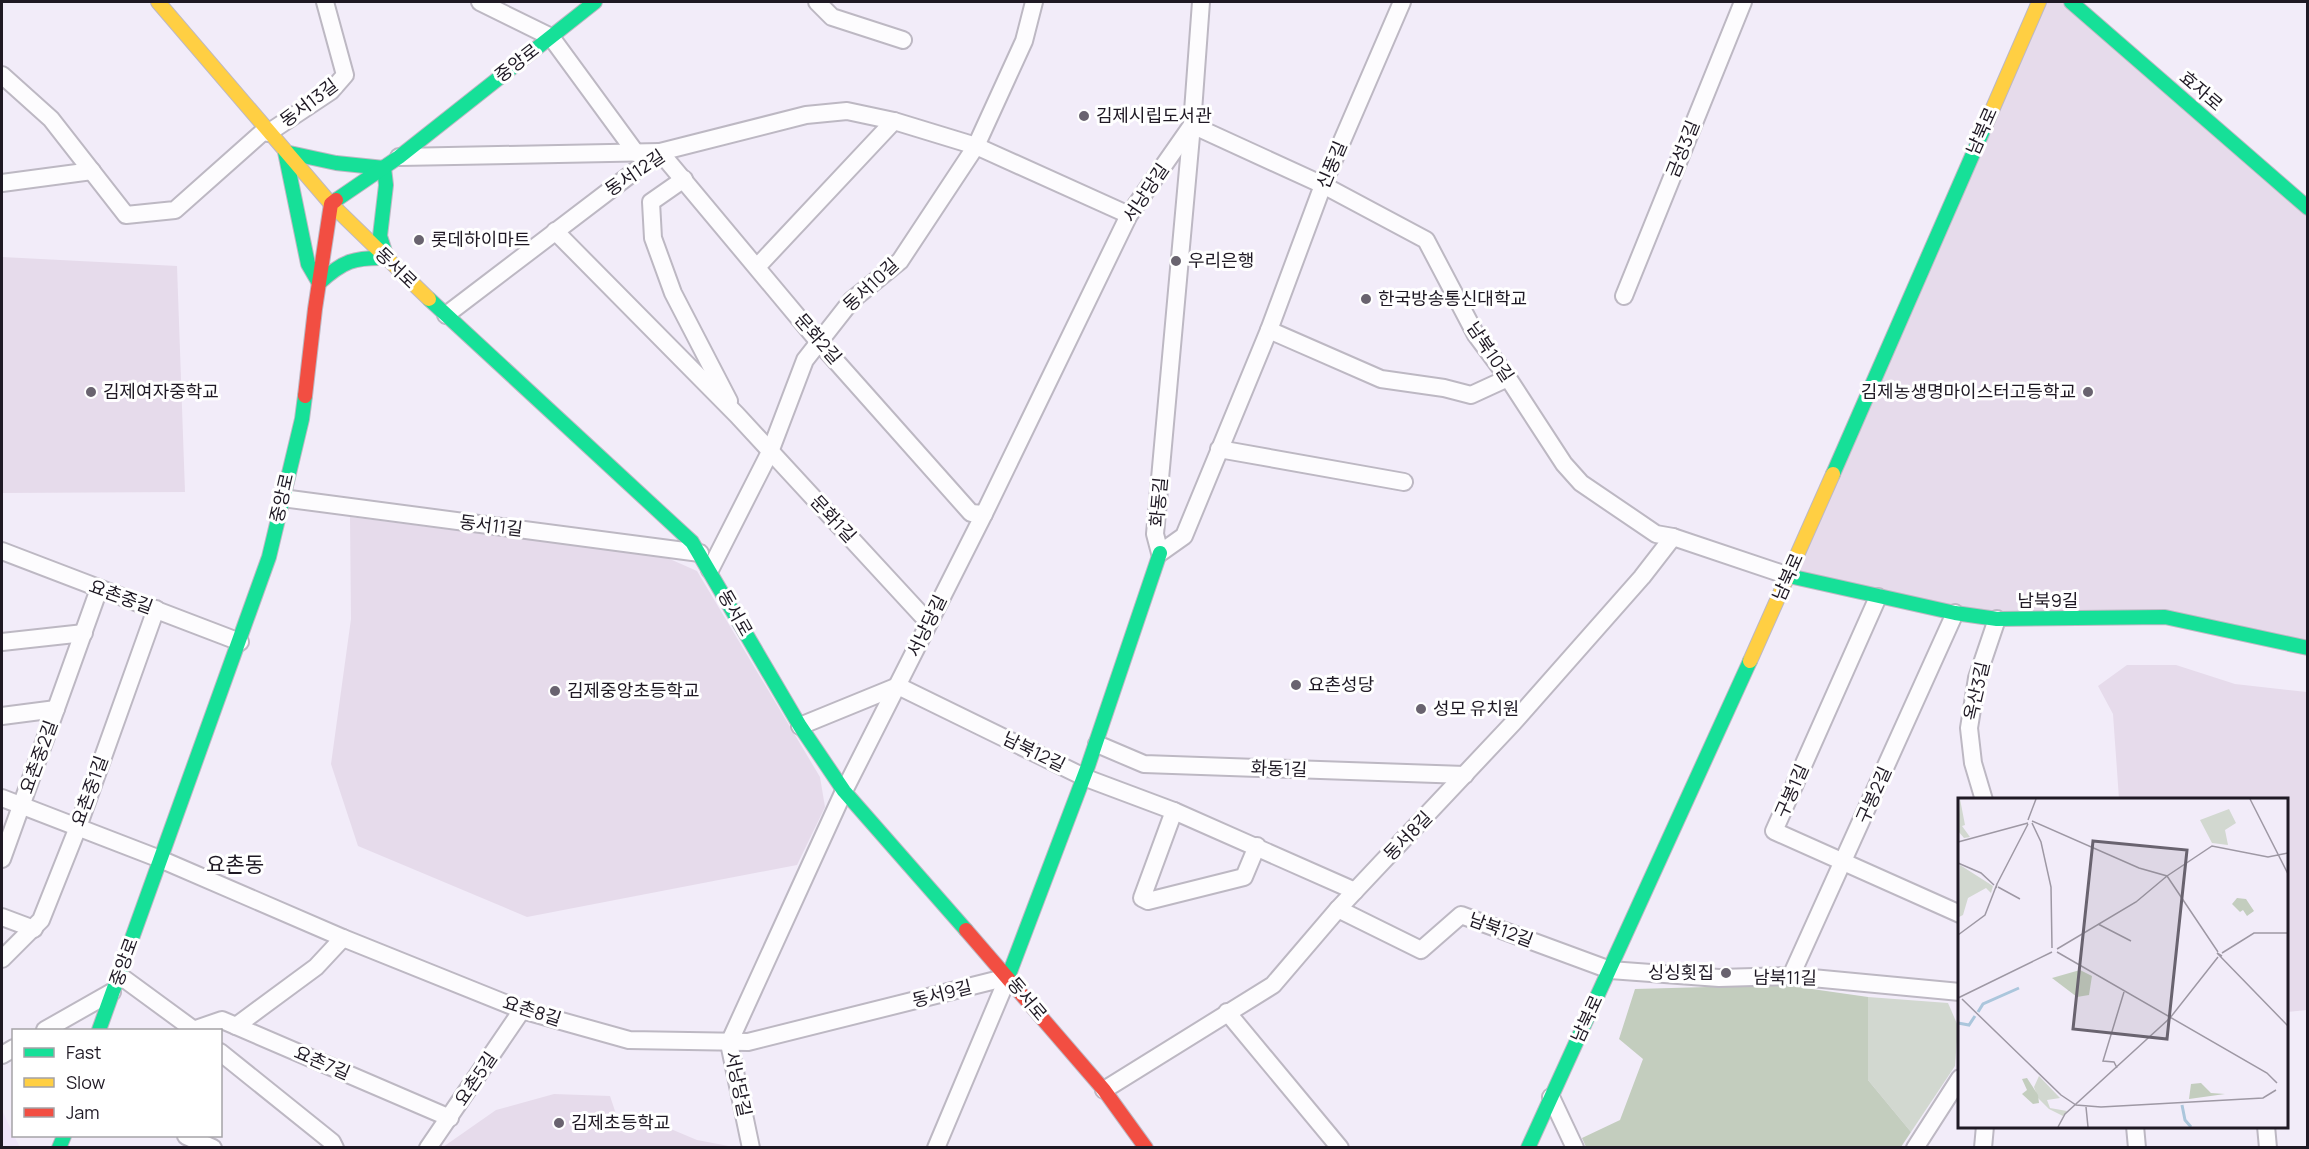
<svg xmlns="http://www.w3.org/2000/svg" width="2309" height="1149" viewBox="0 0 2309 1149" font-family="Manrope,'Noto Sans KR',sans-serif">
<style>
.built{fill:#efe4fa}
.education{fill:#e6dbeb}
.green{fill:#d2d8d0}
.forest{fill:#c3cdbe}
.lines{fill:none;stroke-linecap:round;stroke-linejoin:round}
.street-casing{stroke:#bdb8c3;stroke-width:20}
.fast-casing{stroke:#bdb8c3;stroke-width:16}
.slow-casing{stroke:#bdb8c3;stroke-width:16}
.jam-casing{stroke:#bdb8c3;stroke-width:16}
.street{stroke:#fdfcfe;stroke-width:16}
.fast{stroke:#16e098;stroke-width:14}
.slow{stroke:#ffcf43;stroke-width:14}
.jam{stroke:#f24e42;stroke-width:14}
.poi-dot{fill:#69636f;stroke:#fff;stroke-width:2}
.labels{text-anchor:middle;stroke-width:6;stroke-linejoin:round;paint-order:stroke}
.street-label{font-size:18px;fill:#1f1924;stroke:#fff}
.poi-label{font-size:18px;fill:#1f1924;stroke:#fff;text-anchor:start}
.quarter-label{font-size:21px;fill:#1f1924;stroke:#fff}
.inset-river{fill:none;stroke:#abc6dc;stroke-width:3}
.inset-road{fill:none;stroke:#9e98a4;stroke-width:1.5}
.view{fill:#69636f;fill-opacity:0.15;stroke:#69636f;stroke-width:3}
.inset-edge{fill:none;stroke:#1f1924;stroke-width:3}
</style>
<rect width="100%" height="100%" fill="#f2ecf9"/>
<polygon class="built" points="2,1110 14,1136 20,1147 2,1147"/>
<g class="education">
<polygon points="2041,2 2071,2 2307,208 2307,648 2165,617 1997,619 1789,576"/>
<polygon points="2,257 177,266 185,492 2,493"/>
<polygon points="350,517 663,556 697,571 820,777 825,807 797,865 527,917 358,846 331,764 351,619"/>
<polygon points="2127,665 2176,665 2235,684 2307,692 2307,1010 2287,1012 2286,800 2119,799 2113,714 2098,686"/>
<polygon points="554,1094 610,1096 618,1120 666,1127 697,1140 734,1147 443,1147 496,1110"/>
</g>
<polygon class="green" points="1868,997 1948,1003 1958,1026 1955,1066 1911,1132 1868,1080"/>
<polygon class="forest" points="1784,985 1868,997 1868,1080 1911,1132 1901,1147 1586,1147 1582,1138 1620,1120 1643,1059 1619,1039 1635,989"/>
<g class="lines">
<g class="street-casing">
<g id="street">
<polyline points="480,2 551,37 636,153"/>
<polyline points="817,2 832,17 903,40"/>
<polyline points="1201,2 1192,125 1155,534 1160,553 1184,536 1269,330 1323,185 1402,2"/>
<polyline points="2,75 51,119 126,215 175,210 265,130"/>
<polyline points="1192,125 1323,185 1426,240 1476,335 1508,378 1564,464 1581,483 1656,534 1673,537 1789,576"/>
<polyline points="268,133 331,91 345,75 325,2"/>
<polyline points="660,152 818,341 971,513 984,514"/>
<polyline points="399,157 660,152"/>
<polyline points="684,179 651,202 653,238 673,293 729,401"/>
<polyline points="2,183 92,171"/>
<polyline points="555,231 737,415 929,623"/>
<polyline points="757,267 894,121"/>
<polyline points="1624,296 1743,2"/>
<polyline points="446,315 660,152 806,115 847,111 894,121 976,146 1129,215"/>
<polyline points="1269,330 1381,379 1444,388 1471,395 1508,378"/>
<polyline points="1219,449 1404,482"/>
<polyline points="282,498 700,553"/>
<polyline points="2,551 240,642"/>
<polyline points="710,570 770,452 805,360 852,300 900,261 976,146 1024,41 1034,2"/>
<polyline points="1878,597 1774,831 1960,914"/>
<polyline points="2,642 84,633"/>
<polyline points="2,716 56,709"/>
<polyline points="800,726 898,686 1086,778 1174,811 1355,891"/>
<polyline points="1097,744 1144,764 1465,775"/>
<polyline points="2,798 160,859 343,938 522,1010 629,1040 748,1042 1008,977"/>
<polyline points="1984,800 1973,763 1969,728 1977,678 1997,619"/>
<polyline points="1174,811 1142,898 1148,901 1244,877 1257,846"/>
<polyline points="2,859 99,589"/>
<polyline points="1338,909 1421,950 1461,915 1610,970 1719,978 1791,976 1960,992"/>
<polyline points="2,917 34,929"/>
<polyline points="2,959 41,920 78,827 156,609"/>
<polyline points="119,975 194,1030"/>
<polyline points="1791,976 1955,613"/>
<polyline points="1227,1012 1340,1148"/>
<polyline points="236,1026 316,967 343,938"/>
<polyline points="45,1030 112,992"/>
<polyline points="193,1030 222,1020 450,1118"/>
<polyline points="220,1052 332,1142 335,1148"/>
<polyline points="2,1055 14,1048"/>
<polyline points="1104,1090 1273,985 1338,909 1514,722 1642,577 1673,537"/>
<polyline points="1551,1097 1575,1148"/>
<polyline points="2135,1126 2137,1148"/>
<polyline points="2266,1126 2268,1148"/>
<polyline points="186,1136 213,1148"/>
<polyline points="428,1148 522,1010"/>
<polyline points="751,1148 729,1043 844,791 984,514 1129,215 1192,125"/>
<polyline points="936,1148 1008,977"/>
<polyline points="1915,1148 1960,1078"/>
<polyline points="1983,1148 1985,1126"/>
</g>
</g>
<g class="fast-casing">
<g id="fast">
<polyline points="2071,2 2308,208"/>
<path d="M 285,152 L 336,163 L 384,168 L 386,185 L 380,236 L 387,258 C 354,257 343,261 319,283 L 308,264 Z"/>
<polyline points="336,200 399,157 595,2"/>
<polyline points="429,299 692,542 800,726 844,791 966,930"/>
<polyline points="1833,474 1986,124"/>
<polyline points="1789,576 1955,613 1997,619 2165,617 2308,648"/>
<polyline points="1008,977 1088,766 1160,553"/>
<polyline points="99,1030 269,557 302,419 305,396"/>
<polyline points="59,1148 64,1136"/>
<polyline points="1528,1148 1750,661"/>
</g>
</g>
<g class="slow-casing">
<g id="slow">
<polyline points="158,2 331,204 429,299"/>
<polyline points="1986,124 2039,2"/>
<polyline points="1750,661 1833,474"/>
</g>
</g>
<g class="jam-casing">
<g id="jam">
<polyline points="305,396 315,309 331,204 336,200"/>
<polyline points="966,930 1104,1090 1146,1148"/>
</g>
</g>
<use href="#street" class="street"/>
<use href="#fast" class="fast"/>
<use href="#slow" class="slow"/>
<use href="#jam" class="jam"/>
</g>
<g class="poi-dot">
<circle cx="1084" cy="116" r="6"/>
<circle cx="419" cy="240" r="6"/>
<circle cx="1176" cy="261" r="6"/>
<circle cx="1366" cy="299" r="6"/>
<circle cx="91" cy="392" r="6"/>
<circle cx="2088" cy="392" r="6"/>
<circle cx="1296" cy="685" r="6"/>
<circle cx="555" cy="691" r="6"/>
<circle cx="1421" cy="709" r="6"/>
<circle cx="1726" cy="973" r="6"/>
<circle cx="559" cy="1123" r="6"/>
</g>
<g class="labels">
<g class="street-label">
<text transform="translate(517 63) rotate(-38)" y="6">중앙로</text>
<text transform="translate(2201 91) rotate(41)" y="6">효자로</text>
<text transform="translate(309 103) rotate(-37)" y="6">동서13길</text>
<text transform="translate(1982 131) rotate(-66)" y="6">남북로</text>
<text transform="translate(1683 149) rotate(-68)" y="6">금성3길</text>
<text transform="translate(1332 165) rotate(-67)" y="6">신풍길</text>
<text transform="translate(635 173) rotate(-34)" y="6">동서12길</text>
<text transform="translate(1146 193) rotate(-56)" y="6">서낭당길</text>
<text transform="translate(396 268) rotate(44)" y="6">동서로</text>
<text transform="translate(871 285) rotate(-43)" y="6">동서10길</text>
<text transform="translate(818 339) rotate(49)" y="6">문화2길</text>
<text transform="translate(1490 352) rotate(56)" y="6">남북10길</text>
<text transform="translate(282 498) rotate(-77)" y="6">중앙로</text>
<text transform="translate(1159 502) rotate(-85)" y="6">화동길</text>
<text transform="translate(833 519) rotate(47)" y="6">문화1길</text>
<text transform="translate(491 526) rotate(7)" y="6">동서11길</text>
<text transform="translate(1788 577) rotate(-66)" y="6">남북로</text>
<text transform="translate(121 597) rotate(20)" y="6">요촌중길</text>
<text x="2048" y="607">남북9길</text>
<text transform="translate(735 613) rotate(60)" y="6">동서로</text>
<text transform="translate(927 626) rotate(-64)" y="6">서낭당길</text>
<text transform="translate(1977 691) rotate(-77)" y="6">옥산3길</text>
<text transform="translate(1034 752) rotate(26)" y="6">남북12길</text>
<text transform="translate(39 757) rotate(-70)" y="6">요촌중2길</text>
<text transform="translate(1279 769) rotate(2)" y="6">화동1길</text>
<text transform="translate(90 791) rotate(-70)" y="6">요촌중1길</text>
<text transform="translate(1792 791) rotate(-66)" y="6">구봉1길</text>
<text transform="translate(1874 795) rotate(-66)" y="6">구봉2길</text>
<text transform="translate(1408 836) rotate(-46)" y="6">동서8길</text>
<text transform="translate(1501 930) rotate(20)" y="6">남북12길</text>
<text transform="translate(124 962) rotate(-70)" y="6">중앙로</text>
<text transform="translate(1785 978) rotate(1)" y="6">남북11길</text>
<text transform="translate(942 994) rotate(-14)" y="6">동서9길</text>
<text transform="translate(1027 999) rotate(50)" y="6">동서로</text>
<text transform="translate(532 1011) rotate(18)" y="6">요촌8길</text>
<text transform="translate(1587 1019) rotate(-65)" y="6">남북로</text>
<text transform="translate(322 1063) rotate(23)" y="6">요촌7길</text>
<text transform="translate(476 1079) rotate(-56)" y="6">요촌5길</text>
<text transform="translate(738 1084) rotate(78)" y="6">서낭당길</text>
</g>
<g class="poi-label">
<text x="1096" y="122">김제시립도서관</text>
<text x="431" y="246">롯데하이마트</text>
<text x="1188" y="267">우리은행</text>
<text x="1378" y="305">한국방송통신대학교</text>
<text x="103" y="398">김제여자중학교</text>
<text x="2076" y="398" text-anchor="end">김제농생명마이스터고등학교</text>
<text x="1308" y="691">요촌성당</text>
<text x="567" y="697">김제중앙초등학교</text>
<text x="1433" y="715">성모 유치원</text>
<text x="1714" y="979" text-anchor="end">싱싱횟집</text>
<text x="571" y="1129">김제초등학교</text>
</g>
<g class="quarter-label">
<text x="235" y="872">요촌동</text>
</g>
</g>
<g transform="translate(1958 798)">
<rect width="330" height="330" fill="#f2ecf9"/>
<path d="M 2,1 L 7,27 L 4,28 L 12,39 L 6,40 L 0,33 ZM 271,11 L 278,25 L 267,32 L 270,47 L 254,45 L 242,22 ZM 2,67 L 35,88 L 33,95 L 28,90 L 10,100 L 5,117 L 1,119 ZM 81,278 L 102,300 L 89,302 L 92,310 L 109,313 L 105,318 L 91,311 L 80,300 L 76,289 Z" fill="#d2d8d0"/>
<path d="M 279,100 L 288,101 L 296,113 L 289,118 L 285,112 L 282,114 L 274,106 ZM 122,172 L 134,178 L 131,197 L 119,199 L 94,180 ZM 69,280 L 80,297 L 81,305 L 75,306 L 64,296 L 69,292 L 64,281 ZM 243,285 L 253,295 L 267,296 L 231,301 L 233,286 Z" fill="#c3cdbe"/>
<path class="inset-river" d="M 20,214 L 25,206 L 61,190M 0,225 L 11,227 L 17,218M 224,307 L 227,322 L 233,329"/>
<path class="inset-road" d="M 292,1 L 330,76M 70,22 L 78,1M 74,23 L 181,70 L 209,78 L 260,154M 74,25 L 83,44 L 93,89 L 94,150M 0,44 L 70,25M 0,65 L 23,75 L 36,87M 39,86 L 70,26M 40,89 L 62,101M 140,126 L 173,143M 0,137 L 27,117 L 39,86 L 38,90M 99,151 L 178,104 L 209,78 L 254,48 L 310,59 L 330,55M 99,154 L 309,275 L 319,285M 264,155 L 296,135 L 330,135M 264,158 L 259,155 L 330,228M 0,200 L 94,154M 4,201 L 103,297 L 118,307 L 143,309 L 305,300 L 318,292M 159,270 L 156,264 L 145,263 L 166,194M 128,309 L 130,329M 100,329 L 107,316 L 212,220 L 260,159"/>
<path class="view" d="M 135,43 L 229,52 L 209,241 L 115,231 Z"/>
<rect width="330" height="330" class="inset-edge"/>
</g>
<rect width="2309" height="1149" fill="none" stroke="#1f1924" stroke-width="6"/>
<rect x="12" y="1029" width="210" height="108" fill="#ffffff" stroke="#a5a3a7" stroke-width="1.5"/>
<rect x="24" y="1048" width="30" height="9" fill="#16e098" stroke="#a5a3a7" stroke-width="1.5"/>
<text x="66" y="1059" font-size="18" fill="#1f1924">Fast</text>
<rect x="24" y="1078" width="30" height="9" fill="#ffcf43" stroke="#a5a3a7" stroke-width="1.5"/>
<text x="66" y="1089" font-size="18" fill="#1f1924">Slow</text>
<rect x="24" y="1108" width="30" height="9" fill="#f24e42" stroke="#a5a3a7" stroke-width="1.5"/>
<text x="66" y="1119" font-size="18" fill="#1f1924">Jam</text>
</svg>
